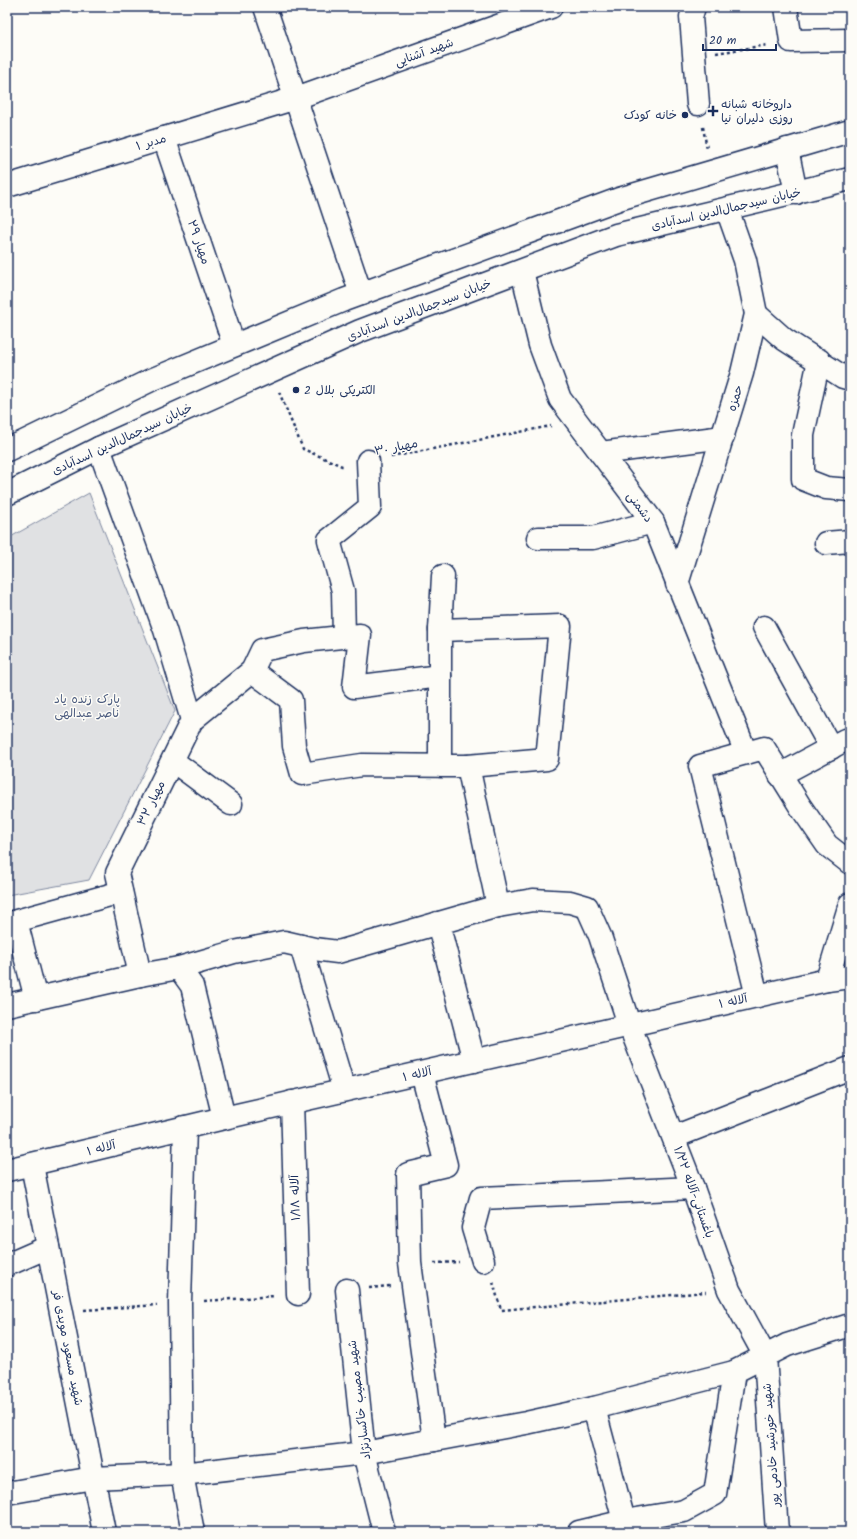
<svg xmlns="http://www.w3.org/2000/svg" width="857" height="1539" viewBox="0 0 857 1539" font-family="Kalam,'Playpen Sans Arabic',sans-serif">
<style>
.green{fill:#e0e1e3;stroke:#7e88a0}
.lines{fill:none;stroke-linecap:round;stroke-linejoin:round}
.minor-casing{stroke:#1b2f5e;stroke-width:25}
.major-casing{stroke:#1b2f5e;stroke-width:25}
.path{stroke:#1b2f5e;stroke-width:2.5;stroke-dasharray:3 3;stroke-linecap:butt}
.minor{stroke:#fdfcf7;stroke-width:22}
.major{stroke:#fdfcf7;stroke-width:22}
.poi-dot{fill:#1b2f5e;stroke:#fdfcf7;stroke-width:1.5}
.labels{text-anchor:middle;stroke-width:3;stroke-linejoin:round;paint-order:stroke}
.street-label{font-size:12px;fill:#1b2f5e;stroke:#fdfcf7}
.poi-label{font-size:12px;fill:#1b2f5e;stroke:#fdfcf7;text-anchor:start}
.park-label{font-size:12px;fill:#4c5c7f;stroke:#fdfcf7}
</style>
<rect width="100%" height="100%" fill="#fdfcf7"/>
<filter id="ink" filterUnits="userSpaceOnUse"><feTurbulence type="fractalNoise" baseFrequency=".025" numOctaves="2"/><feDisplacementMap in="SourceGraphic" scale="8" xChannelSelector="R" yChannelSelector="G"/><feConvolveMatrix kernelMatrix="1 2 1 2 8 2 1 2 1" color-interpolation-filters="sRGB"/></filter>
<g filter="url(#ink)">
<polygon class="green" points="89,493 175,711 89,880 7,895 7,539"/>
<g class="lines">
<g class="minor-casing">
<g id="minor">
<polyline points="265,7 361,294"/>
<polyline points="694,7 691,17 698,104"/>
<polyline points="786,7 791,41 850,40"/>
<polyline points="164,138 234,345"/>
<polyline points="7,186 296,98 551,7"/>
<polyline points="522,271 540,345 560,399 653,522 746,753"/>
<polyline points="756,314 784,339 843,377 850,379"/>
<polyline points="819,360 803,435 803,479 826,488 850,490"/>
<polyline points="99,448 165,630 192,720 117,873 140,975 179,968 192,986 224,1118"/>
<polyline points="601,453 723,437"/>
<polyline points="538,538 593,538 653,522"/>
<polyline points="826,543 850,541"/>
<polyline points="677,584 742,373 756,314 745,260 727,209"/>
<polyline points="764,627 831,748"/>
<polyline points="440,630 443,576"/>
<polyline points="344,636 343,591 329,540 370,507 368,461"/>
<polyline points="252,671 291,700 294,746 302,774 362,765 468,766 547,759 560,626 440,630 440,766"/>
<polyline points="192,720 252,671 262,650 304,641 360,635 354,687 440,676"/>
<polyline points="173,761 231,804"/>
<polyline points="468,766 498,906"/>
<polyline points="780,775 845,740"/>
<polyline points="438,923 474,1061"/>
<polyline points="301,946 344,1090"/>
<polyline points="179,968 234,952 284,942 314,949 338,952 498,906 533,900 570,902 587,907 600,936 629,1024 693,1188 729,1290 765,1356 777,1532 779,1532"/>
<polyline points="827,980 850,904"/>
<polyline points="757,996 700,766 764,748 800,806 827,845 850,863"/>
<polyline points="36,999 16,921 121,892"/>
<polyline points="7,1005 140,975"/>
<polyline points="422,1073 446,1165 408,1174 410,1263 434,1440"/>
<polyline points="292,1102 298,1294"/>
<polyline points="185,1127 180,1303 182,1474 193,1532"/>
<polyline points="674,1137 850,1068"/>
<polyline points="32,1165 104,1532"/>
<polyline points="7,1170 224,1118 827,980 850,977"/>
<polyline points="483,1261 473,1228 481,1198 693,1188"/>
<polyline points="7,1265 48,1247"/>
<polyline points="347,1290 364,1453 384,1532"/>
<polyline points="594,1408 627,1532"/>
<polyline points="7,1493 93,1478 182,1474 364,1453 526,1423 594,1408 734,1372 787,1345 850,1325"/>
<polyline points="579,1532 625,1521 684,1511 715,1494 734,1372"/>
</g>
</g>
<g class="major-casing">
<g id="major">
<polyline points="787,149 796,193"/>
<polyline points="7,450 151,380 344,300 619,199 850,131"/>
<polyline points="7,494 99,448 360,331 616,235 850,179"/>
</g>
</g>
<g class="path">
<polyline points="716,53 768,45"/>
<polyline points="703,127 707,149"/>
<polyline points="279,392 303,449 342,466 345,466"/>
<polyline points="391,457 551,426"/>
<polyline points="434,1263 459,1262"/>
<polyline points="493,1282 501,1310 706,1292"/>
<polyline points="369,1288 390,1286"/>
<polyline points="204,1301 275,1296"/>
<polyline points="84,1310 157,1305"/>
</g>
<use href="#minor" class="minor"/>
<use href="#major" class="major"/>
</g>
</g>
<g class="poi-dot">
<path d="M711 105h4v4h4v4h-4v4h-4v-4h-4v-4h4z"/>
<circle cx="685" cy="115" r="4"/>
<circle cx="296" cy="390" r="4"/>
</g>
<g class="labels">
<g class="street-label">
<text transform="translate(424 52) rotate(-20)" y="4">شهید آشنایی</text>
<text transform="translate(151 142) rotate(-17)" y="4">مدبر ۱</text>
<text transform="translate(726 209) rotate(-13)" y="4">خیابان سیدجمال‌الدین اسدآبادی</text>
<text transform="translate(199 242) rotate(71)" y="4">مهیار ۲۹</text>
<text transform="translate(419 310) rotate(-21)" y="4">خیابان سیدجمال‌الدین اسدآبادی</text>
<text transform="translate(735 398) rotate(-73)" y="4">حمزه</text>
<text transform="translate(122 439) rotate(-25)" y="4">خیابان سیدجمال‌الدین اسدآبادی</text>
<text transform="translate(396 447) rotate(-11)" y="4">مهیار ۳۰</text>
<text transform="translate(640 507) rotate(54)" y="4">دشمنی</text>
<text transform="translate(151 803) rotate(-64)" y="4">مهیار ۳۲</text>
<text transform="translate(733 1001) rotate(-12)" y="4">آلاله ۱</text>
<text transform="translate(417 1074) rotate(-13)" y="4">آلاله ۱</text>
<text transform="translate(101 1148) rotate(-14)" y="4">آلاله ۱</text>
<text transform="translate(694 1192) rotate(70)" y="4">باغستانی-آلاله ۱/۲۲</text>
<text transform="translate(295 1198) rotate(-92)" y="4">آلاله ۱/۱۸</text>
<text transform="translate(68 1348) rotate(79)" y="4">شهید مسعود مویدی فر</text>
<text transform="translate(359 1400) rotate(-97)" y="4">شهید مصیب خاکسارنژاد</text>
<text transform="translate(771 1445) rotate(-94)" y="4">شهید خورشید خادمی پور</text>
</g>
<g class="poi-label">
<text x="721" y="108">داروخانه شبانه<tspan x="721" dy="14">روزی دلیران نیا</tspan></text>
<text x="677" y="119" text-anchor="end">خانه کودک</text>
<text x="304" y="394">الکتریکی بلال 2</text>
</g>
<g class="park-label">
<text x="87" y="703">پارک زنده یاد<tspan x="87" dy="14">ناصر عبدالهی</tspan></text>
</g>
</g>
<rect width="857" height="1539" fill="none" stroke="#fdfcf7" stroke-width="24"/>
<rect x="12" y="12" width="833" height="1515" fill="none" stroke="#1b2f5e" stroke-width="1.5" filter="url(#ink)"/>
<path d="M703 44v6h73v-6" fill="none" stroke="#1b2f5e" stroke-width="2"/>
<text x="709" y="44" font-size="12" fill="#1b2f5e" stroke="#fdfcf7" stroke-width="3" paint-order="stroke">20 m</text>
</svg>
